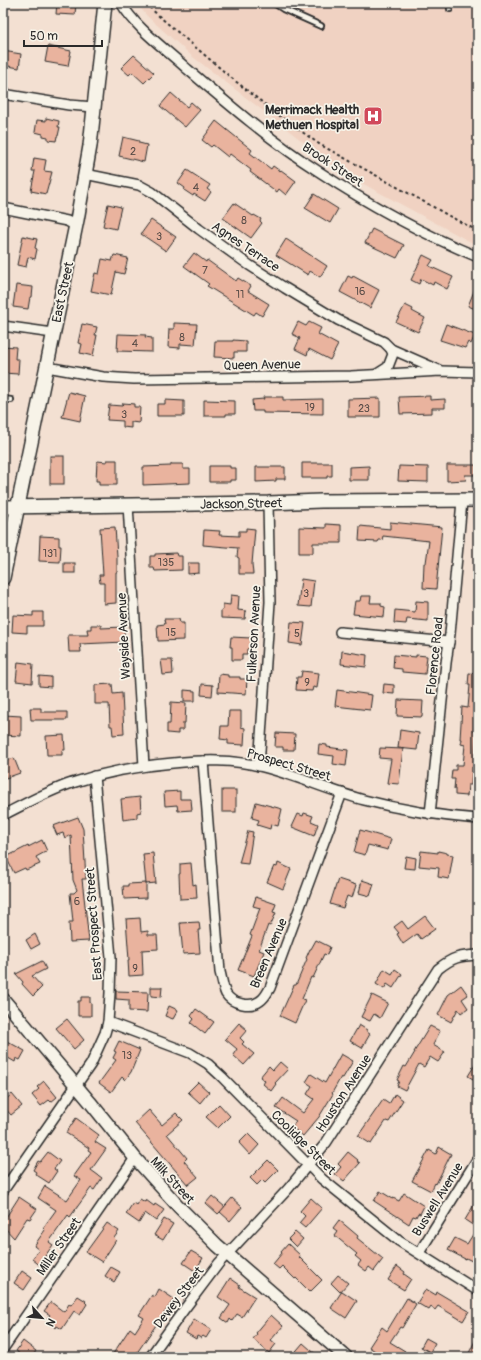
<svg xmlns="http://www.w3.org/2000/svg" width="481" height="1360" viewBox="0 0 481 1360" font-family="Pangolin,sans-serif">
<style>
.built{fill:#f0d2c2}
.building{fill:#e9b39e;stroke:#2b2b2b}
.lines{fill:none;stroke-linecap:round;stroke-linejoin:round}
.service-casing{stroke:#2b2b2b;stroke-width:8}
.minor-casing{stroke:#2b2b2b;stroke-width:12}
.tertiary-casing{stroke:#2b2b2b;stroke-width:15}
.secondary-casing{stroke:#2b2b2b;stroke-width:16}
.path{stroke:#2b2b2b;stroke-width:2;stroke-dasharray:3 3;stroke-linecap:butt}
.service{stroke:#f7f3e8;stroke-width:4.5}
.minor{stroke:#f7f3e8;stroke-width:9}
.tertiary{stroke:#f7f3e8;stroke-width:12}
.secondary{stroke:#f7f3e8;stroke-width:13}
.labels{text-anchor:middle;stroke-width:3.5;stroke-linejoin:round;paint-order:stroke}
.number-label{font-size:11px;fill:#5a4d48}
.poi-label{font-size:13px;font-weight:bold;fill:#2b2b2b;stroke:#f7f3e8;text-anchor:end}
.street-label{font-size:13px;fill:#2b2b2b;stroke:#f7f3e8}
</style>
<rect width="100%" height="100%" fill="#f3e0d2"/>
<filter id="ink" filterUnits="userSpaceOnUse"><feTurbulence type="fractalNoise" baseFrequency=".025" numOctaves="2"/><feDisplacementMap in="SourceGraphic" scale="8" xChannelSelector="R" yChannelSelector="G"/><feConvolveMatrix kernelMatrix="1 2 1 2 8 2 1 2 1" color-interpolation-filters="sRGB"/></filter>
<g filter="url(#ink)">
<polygon class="built" points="136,3 478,3 478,246 345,174 193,57 148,17"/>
<g class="building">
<polygon points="57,3 76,3 75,15 56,14"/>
<polygon points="48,46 71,51 68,66 45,62"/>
<polygon points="3,51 21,54 19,68 3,65"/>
<polygon points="134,55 154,73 144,83 132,72 129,75 121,68"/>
<polygon points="171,93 187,107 191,102 200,110 185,127 160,106"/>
<polygon points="46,118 59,121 58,127 60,127 58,136 57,136 56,141 48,140 48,137 43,136 43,134 35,132 37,120 46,121"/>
<polygon points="216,121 252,150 250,153 271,169 273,166 280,171 281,170 296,181 286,195 279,189 277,192 250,172 251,170 230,154 228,157 213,145 211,147 202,140"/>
<polygon points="123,137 139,141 139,143 147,145 144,162 119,156"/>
<polygon points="34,158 46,160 44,171 52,172 46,194 31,191 35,171 32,171"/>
<polygon points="187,170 210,185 207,189 211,192 205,201 194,194 193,196 184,190 185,188 178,183"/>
<polygon points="314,194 338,209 330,223 305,208"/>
<polygon points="234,203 253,216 254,215 261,219 260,221 262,223 251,238 223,218"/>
<polygon points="108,204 121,207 116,229 103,226"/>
<polygon points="151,220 176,237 166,251 141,234"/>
<polygon points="372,229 404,245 397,258 365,243"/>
<polygon points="23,236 37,239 35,248 37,249 35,259 28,257 26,267 17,265"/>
<polygon points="286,239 327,266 320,277 310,271 308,275 276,255"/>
<polygon points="194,253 206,262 207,260 236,281 238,278 251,286 248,291 269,304 262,316 256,312 254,315 207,286 209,284 184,266"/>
<polygon points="114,255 128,258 124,274 116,272 111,295 91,291 95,273 99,274 102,259 112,261"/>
<polygon points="423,255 433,260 429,266 453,277 447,289 434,282 433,285 421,279 419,284 411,280"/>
<polygon points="348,276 352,278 353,276 379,290 370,308 340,292"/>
<polygon points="478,281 478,310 468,306"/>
<polygon points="16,285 33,287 32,297 30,297 28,309 13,307"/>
<polygon points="405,305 413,309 412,311 425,318 418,332 396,322"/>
<polygon points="298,322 306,326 309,322 321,328 318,334 338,345 330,360 309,349 307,355 295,349 300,338 292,334"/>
<polygon points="174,323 197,324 195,345 180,344 180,348 168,347 169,329 174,329"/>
<polygon points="82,324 97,327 95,335 97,335 93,356 80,353 82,344 78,343"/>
<polygon points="446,324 475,335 471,344 468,342 465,348 440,340"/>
<polygon points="118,334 146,335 145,337 152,338 152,352 117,351"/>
<polygon points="233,340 246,341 246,352 234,352 234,358 214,357 215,341 233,341"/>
<polygon points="3,346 16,347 15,359 19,359 18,374 3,373"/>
<polygon points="69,392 85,396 80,421 62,417"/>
<polygon points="430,396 430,400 445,399 445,408 432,408 432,413 400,414 399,397"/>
<polygon points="263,397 283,397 283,400 323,399 323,414 263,413 263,411 253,411 252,400 264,399"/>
<polygon points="380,398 380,417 348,417 348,399"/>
<polygon points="165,400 184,401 184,416 157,416 157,404 165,404"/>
<polygon points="204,400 235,401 235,414 226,414 226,416 204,416"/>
<polygon points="123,403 134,404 134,407 140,407 139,423 131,422 131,428 123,427 123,421 107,420 109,405 122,406"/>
<rect x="50" y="456" width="14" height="28"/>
<polygon points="107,460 117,460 117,485 99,485 99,481 96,481 97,461 107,462"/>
<polygon points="302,463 332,463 332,476 327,476 327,478 302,478"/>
<polygon points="171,464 183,464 183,469 190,469 190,483 143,485 143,467 171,466"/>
<polygon points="447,465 476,465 476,475 465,475 466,480 447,481"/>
<polygon points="209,466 230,466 230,468 236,468 236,480 230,480 230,482 209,482"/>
<polygon points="369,466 369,480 349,480 349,467"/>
<polygon points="399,466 428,467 428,482 398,481"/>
<polygon points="256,467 285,467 285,479 276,479 276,481 256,482"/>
<polygon points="390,522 442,527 436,589 423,588 424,563 426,563 429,541 383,536 382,540 379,540 378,542 359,541 360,526 390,529"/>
<polygon points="326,524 341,525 341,543 313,543 313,553 299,553 299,527 326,528"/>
<polygon points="115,527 117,556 117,572 116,572 116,603 104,604 104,583 100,583 99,575 103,575 100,528"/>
<polygon points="246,528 255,529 252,564 253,574 239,574 239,558 237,557 238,548 203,545 204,530 220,531 219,535 239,536 239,531 246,531"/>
<polygon points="40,536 59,537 59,546 61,546 60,562 39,561"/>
<polygon points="176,553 177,556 182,556 182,570 155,571 154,568 150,568 150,556 155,556 155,554"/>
<rect x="64" y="563" width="11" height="10"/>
<polygon points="188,563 199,563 199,573 188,574"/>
<polygon points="301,579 314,581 311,607 298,606"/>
<polygon points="231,595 239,596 238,610 246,611 245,619 221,618 221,610 223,610 223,604 230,605"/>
<polygon points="361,596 371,596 370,603 381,603 381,606 385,607 384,617 353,614 355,601 360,601"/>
<polygon points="416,601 428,602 428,621 407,619 406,624 394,623 395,610 415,612"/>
<polygon points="33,612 43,612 43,626 27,626 27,633 12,632 13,615 33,616"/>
<polygon points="164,619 179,619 180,623 184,623 184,640 158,641 157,625 165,624"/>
<polygon points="291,622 305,623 302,645 289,643"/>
<polygon points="91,625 101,625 101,628 124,627 125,642 80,644 81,652 69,652 68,635 88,635 87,629 91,629"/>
<polygon points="231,637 251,638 251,649 247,649 247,654 242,654 242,660 232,660 232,647 230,647"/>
<polygon points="342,651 367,655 366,667 341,664"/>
<polygon points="394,655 416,657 416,655 427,656 425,674 402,672 402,669 393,668"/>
<polygon points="161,660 172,660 173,674 163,675"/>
<polygon points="18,662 33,664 32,683 16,681"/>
<polygon points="302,671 319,673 317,688 313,687 312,691 296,690 297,677 301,677"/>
<polygon points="469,673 478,674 478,693 474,732 476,732 474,768 472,767 471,785 468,785 467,796 455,795 455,789 454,789 455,779 451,779 452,770 456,770 456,765 463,765 465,745 461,744 462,739 460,739 462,707 468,708 470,685 468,685"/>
<polygon points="219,674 228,675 228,677 240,677 240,679 247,679 246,694 218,692"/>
<polygon points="39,676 51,677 51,687 39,686"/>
<polygon points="112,684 113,694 122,693 124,734 113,735 112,726 110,726 109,704 95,704 95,685"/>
<polygon points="202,684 213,685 212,696 201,695"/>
<polygon points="384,684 394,685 394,694 383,693"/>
<polygon points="184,690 195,691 195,701 184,701"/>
<polygon points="337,690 372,695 370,710 335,706"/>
<polygon points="398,700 423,701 422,717 397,716"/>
<polygon points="171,702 186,703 185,723 183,723 183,730 178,730 178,734 167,733 167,724 170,724"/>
<polygon points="30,708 41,708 41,712 67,712 67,720 31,720"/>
<polygon points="229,711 241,711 241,727 245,728 244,745 228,744 228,740 220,739 221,726 228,726"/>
<polygon points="4,715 21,716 21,736 3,735"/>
<polygon points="400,730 419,733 417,750 398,748"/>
<polygon points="276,733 295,734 294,750 283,750 283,747 275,747"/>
<polygon points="64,735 65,750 62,750 62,755 47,755 46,736"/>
<polygon points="319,744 327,745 327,747 348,750 346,766 333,764 334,756 318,754"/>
<polygon points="380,748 403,749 399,784 387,783 391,759 379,758"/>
<polygon points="14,758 20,773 6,778 3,770 3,762"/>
<rect x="222" y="790" width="14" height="22"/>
<polygon points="180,791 180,799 191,799 192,810 178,811 177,805 165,806 164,792"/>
<polygon points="140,797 141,812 137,813 137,818 123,820 121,799"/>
<polygon points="256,802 282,809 278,826 271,824 270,829 257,825 259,820 252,818"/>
<polygon points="304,813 313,816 311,821 318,824 314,836 292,827 298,814 303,816"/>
<polygon points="78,817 83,829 86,879 82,879 89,941 70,942 69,922 73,922 70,893 74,893 77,890 73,880 71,835 65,838 63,833 57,835 53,826"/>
<polygon points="360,830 391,839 388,850 368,845 365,855 354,852"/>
<polygon points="248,831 253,832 248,864 239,863"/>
<polygon points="42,840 47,851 36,857 40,864 26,870 25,868 14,873 6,857 28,846 28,847"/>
<polygon points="421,851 438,853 438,851 447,853 447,854 453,855 449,879 438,877 439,868 419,866"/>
<polygon points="153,853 156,883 146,884 143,854"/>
<polygon points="406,856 416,858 415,869 404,868"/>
<polygon points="191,863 193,885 196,884 197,898 180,899 179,874 180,874 180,864"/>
<polygon points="278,863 291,869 283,889 267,882 274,866 277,867"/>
<polygon points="338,879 356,885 352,898 347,896 343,908 330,904"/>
<polygon points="362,880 374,884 370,896 359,893"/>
<polygon points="146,883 146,898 124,899 123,886 128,886 128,884"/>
<polygon points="256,897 276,904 273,912 276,913 270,926 268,925 259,950 264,952 254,976 238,970 252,936 250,935 260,908 253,906"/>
<polygon points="425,916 435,929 421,939 417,934 403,944 397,934 399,933 394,927 402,921 408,929"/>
<polygon points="140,918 141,932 148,931 148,935 157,935 158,949 142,950 143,975 129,976 128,960 129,960 126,919"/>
<polygon points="199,922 200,930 198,930 200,953 183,954 180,923"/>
<polygon points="35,934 40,944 31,949 26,940"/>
<polygon points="316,940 330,947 327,955 324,954 313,978 311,977 302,999 305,1000 295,1023 280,1016 294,985 296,985 307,959 306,958 310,949 311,949"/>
<polygon points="42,961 46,969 32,976 42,987 33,996 22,984 23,982 16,974"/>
<polygon points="384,969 392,974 395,969 402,974 393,988 387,984 384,989 376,984"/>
<polygon points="461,985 468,995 462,999 468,1008 461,1013 458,1009 451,1022 438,1015 448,995"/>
<polygon points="151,987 162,987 161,997 151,996"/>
<polygon points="116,991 148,992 147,1012 129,1011 129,1000 116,999"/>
<polygon points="372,995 388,1003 380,1018 374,1014 370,1021 361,1017"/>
<polygon points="81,997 90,997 90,1003 91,1003 91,1016 78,1016 78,1001 81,1001"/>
<polygon points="169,1006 178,1010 173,1019 165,1016"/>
<polygon points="196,1009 214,1022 205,1034 191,1023 194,1019 191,1016"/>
<polygon points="67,1019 84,1040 74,1049 56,1028"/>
<polygon points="239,1023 247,1030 240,1038 244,1042 242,1044 254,1054 244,1065 233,1055 237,1049 225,1039"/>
<polygon points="359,1025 367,1030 367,1032 370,1034 362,1048 350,1041"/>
<polygon points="430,1026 440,1031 433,1045 445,1052 438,1062 430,1057 424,1067 419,1064 405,1090 397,1086 399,1081 397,1080 404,1066 406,1067 415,1052 414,1052"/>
<polygon points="3,1039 25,1051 20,1060 16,1058 15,1062 3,1055"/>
<polygon points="119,1041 140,1050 131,1072 125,1080 122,1077 111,1092 99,1083 116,1060 113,1058 116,1052 114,1051"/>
<polygon points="341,1054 353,1061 343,1078 341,1077 332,1093 333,1094 319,1117 303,1136 292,1127 296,1121 276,1108 283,1098 303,1113 314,1099 307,1094 312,1086 306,1082 311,1074 325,1083"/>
<polygon points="478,1060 478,1082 468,1076"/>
<polygon points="280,1062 288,1069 275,1083 276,1084 271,1091 263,1084 265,1081 260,1077 269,1066 273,1070"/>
<polygon points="44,1081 57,1097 51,1102 49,1100 41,1106 32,1095 39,1089 37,1087"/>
<polygon points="198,1082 209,1092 200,1103 188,1092"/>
<polygon points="12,1094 22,1106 11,1115 3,1106 3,1102"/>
<polygon points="395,1094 403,1100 389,1122 386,1121 371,1144 358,1136 383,1100 389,1104"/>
<polygon points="219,1104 230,1116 218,1128 206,1117"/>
<polygon points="149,1110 162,1125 176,1113 183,1120 167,1134 187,1158 184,1161 198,1177 188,1185 135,1123"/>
<polygon points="76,1118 99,1135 95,1142 106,1149 91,1170 102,1178 94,1190 91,1188 70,1217 68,1215 49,1242 53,1245 45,1256 48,1258 42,1267 32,1259 39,1250 34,1246 45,1230 43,1228 56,1210 38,1198 45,1186 67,1200 81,1180 74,1176 91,1152 88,1150 89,1148 66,1133"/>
<polygon points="248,1134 259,1145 250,1155 239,1143"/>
<polygon points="439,1147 451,1154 436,1184 435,1183 431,1191 412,1181 429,1150 436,1154"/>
<polygon points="48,1152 60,1161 54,1169 57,1171 49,1183 35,1174 36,1172 33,1170 38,1161 40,1162"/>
<polygon points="348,1152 358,1160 357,1161 360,1163 344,1181 335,1174 341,1167 338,1164"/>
<polygon points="268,1160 278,1170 265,1183 262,1180 257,1185 250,1178"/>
<polygon points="380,1191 393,1199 393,1198 399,1201 404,1193 424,1206 420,1214 418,1213 416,1217 413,1216 409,1224 374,1201"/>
<polygon points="212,1196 225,1207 218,1214 206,1203"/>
<polygon points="19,1197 37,1209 30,1219 27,1218 14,1238 3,1226 3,1222"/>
<polygon points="232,1198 242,1207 230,1221 220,1212"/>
<polygon points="311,1198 322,1208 305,1228 299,1223 305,1216 300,1211"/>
<polygon points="478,1198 478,1250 472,1261 466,1258 465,1259 448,1250 455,1238 467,1244 477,1228 465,1220"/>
<polygon points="140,1199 145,1202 146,1200 154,1206 155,1204 164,1210 156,1221 145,1213 139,1223 126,1214 133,1203 136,1205"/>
<polygon points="164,1219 173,1224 163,1240 154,1235"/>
<polygon points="339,1220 358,1236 357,1238 383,1259 374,1271 369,1267 366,1271 358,1265 361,1261 355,1256 357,1254 334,1235 337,1231 333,1228"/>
<polygon points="107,1223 119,1231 114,1238 116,1240 102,1262 86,1252"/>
<polygon points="295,1232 303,1239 296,1247 288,1239"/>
<polygon points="288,1244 300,1255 299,1257 322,1280 310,1292 296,1278 295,1279 282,1266 279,1269 273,1264 282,1253 281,1252"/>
<polygon points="191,1251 203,1258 195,1271 183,1263"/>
<polygon points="397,1266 405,1272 404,1274 411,1279 404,1290 388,1280"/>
<polygon points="111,1267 120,1272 114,1282 105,1276"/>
<polygon points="22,1271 32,1278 24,1290 14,1283"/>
<polygon points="338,1275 348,1283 340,1292 331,1283"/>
<polygon points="230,1278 240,1285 239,1287 255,1297 242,1317 237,1314 232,1321 230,1319 228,1323 221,1318 230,1305 218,1297"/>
<polygon points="159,1289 174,1299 134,1357 111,1357 130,1328 135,1332 144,1318 139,1315 152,1295 155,1297"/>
<polygon points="426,1289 436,1295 437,1292 469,1311 463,1321 438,1306 435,1310 431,1307 429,1310 417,1303"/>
<polygon points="342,1291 357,1301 346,1318 331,1308"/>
<polygon points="78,1296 86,1301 85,1302 87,1304 80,1315 74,1311 62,1329 57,1326 56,1328 46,1320 50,1315 44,1311 51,1302 64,1312 69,1304 71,1305"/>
<polygon points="407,1298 416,1304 402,1328 400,1327 390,1342 405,1351 401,1357 371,1357 375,1351 369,1347 382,1327 387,1331"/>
<polygon points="271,1315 283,1326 271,1340 276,1344 269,1353 253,1339 257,1334 256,1333"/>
<polygon points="194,1319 211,1330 206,1338 203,1336 201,1338 197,1336 196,1339 186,1333"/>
<polygon points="478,1335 478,1357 467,1357"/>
<polygon points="426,1338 435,1343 430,1352 421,1347"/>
<polygon points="23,1341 36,1351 32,1357 23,1357 18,1354 18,1352 16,1351"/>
<polygon points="303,1343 319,1357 291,1357"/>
</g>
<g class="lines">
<g class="service-casing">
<g id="service">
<polyline points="274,3 283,9 321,26"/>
<polyline points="450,3 450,9"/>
<polyline points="3,399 11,400"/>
</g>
</g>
<g class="minor-casing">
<g id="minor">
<path d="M 121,3 C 136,28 163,47 185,67 C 227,103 271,141 318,171 C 368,204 423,234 478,257"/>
<polyline points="3,94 69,105 94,107"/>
<polyline points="85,174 139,185 152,192 199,229 249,265 285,288 338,320 384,342 391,349 439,370"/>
<polyline points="3,208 67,221 76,226"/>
<polyline points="3,326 53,333"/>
<polyline points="47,367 103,377 134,379 351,376 441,371 478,372"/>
<polyline points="377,374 388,367 393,354 391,349"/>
<polyline points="128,505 144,766"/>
<polyline points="340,632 449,642"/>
<path d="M 203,761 L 220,972 C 222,979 223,988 226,994 C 232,1004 251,1008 260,1001 C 265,998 267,993 270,988 L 342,793"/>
<polyline points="259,766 270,602 268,503"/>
<polyline points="430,814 446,663 450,634 462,501"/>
<path d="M 3,815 C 25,804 48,791 72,783 C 105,772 138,766 173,763 C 203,760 233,759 263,767 C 298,776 330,791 364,800 C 402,810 440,816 478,819"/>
<polyline points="108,1022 190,1053 208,1064 222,1077 322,1179 399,1241 478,1291"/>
<polyline points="3,1191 91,1064 105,1033 108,1022 110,993 111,957 94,776"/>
<polyline points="419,1253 478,1158"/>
<polyline points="3,1349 135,1158"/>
<path d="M 150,1357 L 183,1311 L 219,1263 L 288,1189 L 326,1143 L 438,969 C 453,957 459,956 478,955"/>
</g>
</g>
<g class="tertiary-casing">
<polyline id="tertiary" points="3,999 90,1102 135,1158 179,1207 217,1245 346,1357"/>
</g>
<g class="secondary-casing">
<g id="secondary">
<polyline points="3,507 268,503 321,501 478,500"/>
<polyline points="3,578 77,220 90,146 105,3"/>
</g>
</g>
<polyline class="path" points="145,3 160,17 234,80 277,114 319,144 428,204 451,217 478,231"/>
<use href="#service" class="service"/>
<use href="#minor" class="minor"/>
<use href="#tertiary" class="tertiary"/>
<use href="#secondary" class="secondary"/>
</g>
</g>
<defs>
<g id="hospital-square" transform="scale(1)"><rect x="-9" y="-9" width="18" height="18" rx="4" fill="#d1495b" stroke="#f7f3e8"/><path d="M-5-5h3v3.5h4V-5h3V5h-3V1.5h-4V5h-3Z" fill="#fff"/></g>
</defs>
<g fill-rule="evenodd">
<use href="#hospital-square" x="373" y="116"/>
</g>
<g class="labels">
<g class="number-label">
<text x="133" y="155">2</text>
<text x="196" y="191">4</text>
<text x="244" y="224">8</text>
<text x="159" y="240">3</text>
<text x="205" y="274">7</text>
<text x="360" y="295">16</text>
<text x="240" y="298">11</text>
<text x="182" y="341">8</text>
<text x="135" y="347">4</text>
<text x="310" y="411">19</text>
<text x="364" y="412">23</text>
<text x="124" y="418">3</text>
<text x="50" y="557">131</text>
<text x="166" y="566">135</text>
<text x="306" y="597">3</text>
<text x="171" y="636">15</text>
<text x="297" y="637">5</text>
<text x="307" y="686">9</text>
<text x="77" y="905">6</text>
<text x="135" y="972">9</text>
<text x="127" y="1059">13</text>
</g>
<g class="poi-label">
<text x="359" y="114">Merrimack Health<tspan x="359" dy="15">Methuen Hospital</tspan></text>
</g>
<g class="street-label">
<text transform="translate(333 164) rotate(33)" y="5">Brook Street</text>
<text transform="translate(246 246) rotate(34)" y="5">Agnes Terrace</text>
<text transform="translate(62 292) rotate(-78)" y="5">East Street</text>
<text transform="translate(262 364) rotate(-1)" y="5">Queen Avenue</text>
<text transform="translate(241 503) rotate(-1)" y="5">Jackson Street</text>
<text transform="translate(253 634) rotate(-87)" y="5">Fulkerson Avenue</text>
<text transform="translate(123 636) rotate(-93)" y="5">Wayside Avenue</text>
<text transform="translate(434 656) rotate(-84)" y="5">Florence Road</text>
<text transform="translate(289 764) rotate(16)" y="5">Prospect Street</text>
<text transform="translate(93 924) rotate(-94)" y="5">East Prospect Street</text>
<text transform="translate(268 953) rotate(-67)" y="5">Breen Avenue</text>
<text transform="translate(343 1093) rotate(-57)" y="5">Houston Avenue</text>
<text transform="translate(304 1142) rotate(45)" y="5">Coolidge Street</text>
<text transform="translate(173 1180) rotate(48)" y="5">Milk Street</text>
<text transform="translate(437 1199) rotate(-58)" y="5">Buswell Avenue</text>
<text transform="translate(58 1246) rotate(-55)" y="5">Miller Street</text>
<text transform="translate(178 1297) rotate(-53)" y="5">Dewey Street</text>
</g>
</g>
<rect width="481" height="1360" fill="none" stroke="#f7f3e8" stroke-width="16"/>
<rect x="8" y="8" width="465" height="1344" fill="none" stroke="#2b2b2b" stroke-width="1.5" filter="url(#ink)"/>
<g transform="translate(42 1318) rotate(117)" stroke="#f7f3e8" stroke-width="3" paint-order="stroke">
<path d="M0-3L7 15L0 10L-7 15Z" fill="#2b2b2b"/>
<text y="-6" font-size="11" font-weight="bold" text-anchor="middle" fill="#2b2b2b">N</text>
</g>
<path d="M24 40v6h78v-6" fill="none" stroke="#2b2b2b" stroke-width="2"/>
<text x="30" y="40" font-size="12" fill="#2b2b2b" stroke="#f7f3e8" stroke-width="3" paint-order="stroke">50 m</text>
</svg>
